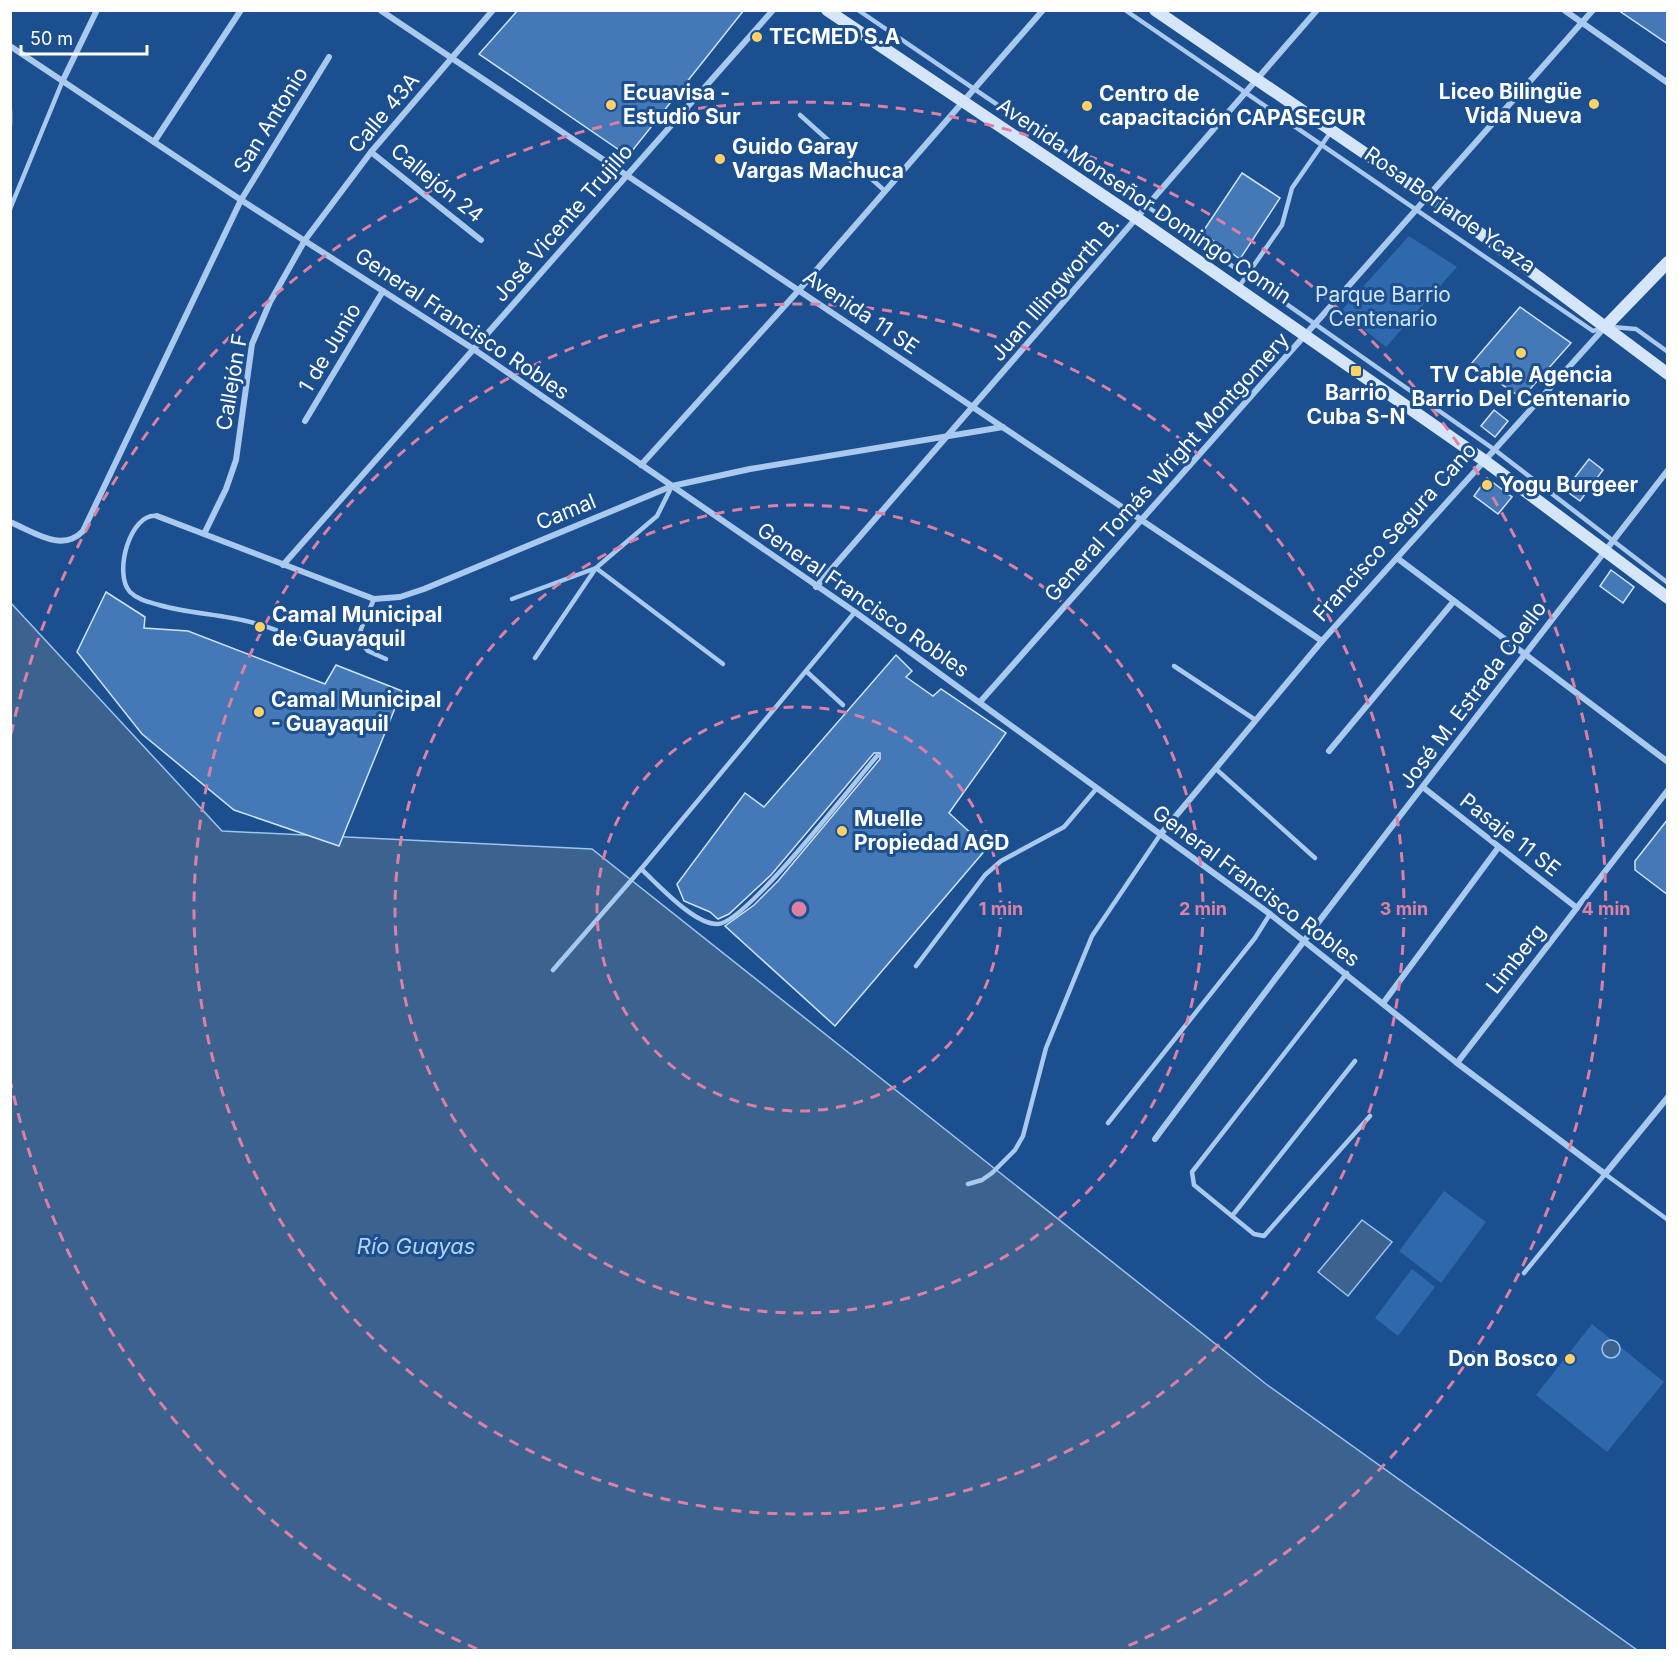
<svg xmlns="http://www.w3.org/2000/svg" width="1678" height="1661" viewBox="0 0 1678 1661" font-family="Inter,sans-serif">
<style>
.green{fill:#2e69ad}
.water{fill:#3c6290;stroke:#9cc4f0;stroke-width:1.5}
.building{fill:#4478b7;stroke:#cfe3fa;stroke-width:1.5}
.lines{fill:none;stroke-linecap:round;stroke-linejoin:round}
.lane{stroke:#a9c9ee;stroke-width:4.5}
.street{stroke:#a9c9ee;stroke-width:6}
.secondary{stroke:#d6e6fa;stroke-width:12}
.ring{fill:none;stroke:#dd80a5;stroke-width:3;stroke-dasharray:10 8}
.poi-dot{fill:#ffd166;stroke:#1b4f8f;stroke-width:2}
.labels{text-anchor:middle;stroke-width:6;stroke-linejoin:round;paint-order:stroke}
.poi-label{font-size:21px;font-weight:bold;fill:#fff;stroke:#1b4f8f;text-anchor:start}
.street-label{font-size:21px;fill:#fff;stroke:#1b4f8f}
.park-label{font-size:21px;fill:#cfe3fa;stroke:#1b4f8f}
.water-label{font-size:22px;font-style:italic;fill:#b5d3f5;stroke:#1b4f8f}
.centre{fill:#dd80a5;stroke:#1b4f8f;stroke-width:3}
.ring-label{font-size:18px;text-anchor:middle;font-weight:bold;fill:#dd80a5;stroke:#1b4f8f;stroke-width:6;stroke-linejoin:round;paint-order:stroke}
</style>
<rect width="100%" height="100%" fill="#1b4f8f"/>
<g class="green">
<polygon points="1409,236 1457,267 1386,347 1341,311"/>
<polygon points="1444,1191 1486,1222 1441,1283 1399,1251"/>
<polygon points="1412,1269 1435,1287 1398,1336 1375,1318"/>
<polygon points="1592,1324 1664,1382 1607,1452 1536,1395"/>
</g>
<g class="water">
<polygon points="10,602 222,831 592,849 1266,1384 1637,1650 11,1650"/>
<polygon points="1362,1220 1392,1242 1348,1296 1318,1272"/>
<circle cx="1611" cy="1349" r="9"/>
</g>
<g class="building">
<polygon points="518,10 744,10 628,156 479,54"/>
<polygon points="1618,10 1668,10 1668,44"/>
<polygon points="1242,173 1280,198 1240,259 1202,233"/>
<polygon points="1520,307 1571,343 1522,398 1471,364"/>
<polygon points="1494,410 1508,421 1495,437 1481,426"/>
<polygon points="1589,459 1603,470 1580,501 1565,490"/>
<polygon points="1487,478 1512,497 1498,514 1474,496"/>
<polygon points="1611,570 1634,587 1623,603 1600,586"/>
<polygon points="106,592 145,617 144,628 188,631 325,684 336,665 402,691 339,846 234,810 142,734 77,652"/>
<polygon points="896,655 912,671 906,677 933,696 941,689 1006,733 949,813 987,848 835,1026 725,926 754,905 778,881 880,759 880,753 874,753 771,875 729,914 718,919 710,912 684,901 677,884 745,793 764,807"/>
<polygon points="1668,819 1668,895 1635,870 1635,861"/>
</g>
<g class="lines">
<g class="lane">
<polyline points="858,10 1148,207 1495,450 1668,583"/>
<polyline points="1125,10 1593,331 1604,327"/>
<polyline points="10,110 10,125"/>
<polyline points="800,115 885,191"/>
<polyline points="10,209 63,80"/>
<polyline points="1238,288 1282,225 1292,188 1330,133"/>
<polyline points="1612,327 1636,329 1668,352"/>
<path d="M 157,516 C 130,512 113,574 130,592 C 138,600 149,602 159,605 C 190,614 223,614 254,623 C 277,629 300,641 323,645 C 336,647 348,643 359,640"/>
<polyline points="374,599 361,629 359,640 368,651 386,659"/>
<polyline points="512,599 596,568 723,664"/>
<polyline points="535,658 596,568 657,516 672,486"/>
<polyline points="1174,666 1254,719"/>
<polyline points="806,671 843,705"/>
<polyline points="1216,769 1315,858"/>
<path d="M 641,869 C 658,884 694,925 718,924 C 746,923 853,784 877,756"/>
<polyline points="916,966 985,875 1001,861 1064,827 1097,788"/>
<polyline points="553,970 641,869 855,612"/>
<polyline points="1347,973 1192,1172 1194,1185 1254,1234 1264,1236 1370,1116"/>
<polyline points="1108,1123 1255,938 1270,914"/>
<polyline points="968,1184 982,1180 992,1173 1015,1150 1023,1136 1046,1048 1092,936 1160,835"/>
<polyline points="1232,1216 1355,1061"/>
<polyline points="1524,1273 1605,1174 1668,1220"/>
</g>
<g class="street">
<polyline points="380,10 1322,641"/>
<polyline points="1564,10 1668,83"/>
<polyline points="10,46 241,200 475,350 855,612 1270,914 1457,1063 1605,1174 1668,1097"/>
<polyline points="63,80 97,10"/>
<polyline points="154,142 241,10"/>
<polyline points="371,152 481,240"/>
<polyline points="305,421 383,291"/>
<polyline points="641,465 799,290 1043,10"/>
<polyline points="157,516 374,599 400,597 424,589 672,486 750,469 1003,427"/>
<path d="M 10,522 C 34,532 62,553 83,531 L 241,200 L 329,57"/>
<polyline points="204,534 226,489 236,460 252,344 270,302 305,240 371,152 493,10"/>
<polyline points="1397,558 1668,762"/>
<polyline points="283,565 773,10"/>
<polyline points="816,587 1317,10"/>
<polyline points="980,702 1593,10"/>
<polyline points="1329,751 1454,601"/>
<polyline points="1424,788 1577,908"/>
<polyline points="1160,835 1322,641 1605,327"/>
<polyline points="1384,1002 1498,848"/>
<polyline points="1457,1063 1668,790"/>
<path d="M 1155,1139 C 1322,914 1496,692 1668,470"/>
</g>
<g class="secondary">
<polyline points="827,10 1138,219 1485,461 1668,598"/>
<polyline points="1155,10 1461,219 1668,374"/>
<polyline points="1606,326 1668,262"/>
</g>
</g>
<g class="ring">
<circle cx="799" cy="909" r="202"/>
<circle cx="799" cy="909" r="404"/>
<circle cx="799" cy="909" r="605"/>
<path d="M477 1649A807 807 0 0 1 11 1084M11 734A807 807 0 1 1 1121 1649"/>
</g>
<g class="poi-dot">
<circle cx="757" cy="37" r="6"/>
<circle cx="1594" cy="104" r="6"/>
<circle cx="611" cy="105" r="6"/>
<circle cx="1087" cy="106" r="6"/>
<circle cx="720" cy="159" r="6"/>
<circle cx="1521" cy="353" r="6"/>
<rect x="1350" y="365" width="12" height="12" rx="3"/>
<circle cx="1487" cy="485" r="6"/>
<circle cx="260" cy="627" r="6"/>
<circle cx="259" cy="712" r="6"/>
<circle cx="842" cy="831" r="6"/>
<circle cx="1570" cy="1359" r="6"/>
</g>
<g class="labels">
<g class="poi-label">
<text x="769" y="44">TECMED S.A</text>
<text x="1582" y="99" text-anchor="end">Liceo Bilingüe<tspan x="1582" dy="24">Vida Nueva</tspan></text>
<text x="623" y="100">Ecuavisa -<tspan x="623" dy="24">Estudio Sur</tspan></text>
<text x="1099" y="101">Centro de<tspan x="1099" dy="24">capacitación CAPASEGUR</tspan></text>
<text x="732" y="154">Guido Garay<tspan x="732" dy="24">Vargas Machuca</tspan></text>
<text x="1521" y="382" text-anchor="middle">TV Cable Agencia<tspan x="1521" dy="24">Barrio Del Centenario</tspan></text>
<text x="1356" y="400" text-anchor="middle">Barrio<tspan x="1356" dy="24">Cuba S-N</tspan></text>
<text x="1499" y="492">Yogu Burgeer</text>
<text x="272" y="622">Camal Municipal<tspan x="272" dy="24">de Guayaquil</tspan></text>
<text x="271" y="707">Camal Municipal<tspan x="271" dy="24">- Guayaquil</tspan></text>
<text x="854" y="826">Muelle<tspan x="854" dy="24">Propiedad AGD</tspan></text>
<text x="1558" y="1366" text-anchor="end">Don Bosco</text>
</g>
<g class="street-label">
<text transform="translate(384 113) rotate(-50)" y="7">Calle 43A</text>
<text transform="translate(271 120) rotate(-58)" y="7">San Antonio</text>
<text transform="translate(437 183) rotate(39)" y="7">Callejón 24</text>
<text transform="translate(1144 201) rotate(34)" y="7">Avenida Monseñor Domingo Comin</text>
<text transform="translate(1450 210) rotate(35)" y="7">Rosa Borja de Ycaza</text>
<text transform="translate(563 223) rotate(-49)" y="7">José Vicente Trujillo</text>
<text transform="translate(1055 289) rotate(-49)" y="7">Juan Illingworth B.</text>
<text transform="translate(861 312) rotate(34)" y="7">Avenida 11 SE</text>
<text transform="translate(462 324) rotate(34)" y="7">General Francisco Robles</text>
<text transform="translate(330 348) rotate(-59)" y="7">1 de Junio</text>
<text transform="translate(232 382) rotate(-80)" y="7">Callejón F</text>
<text transform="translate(1167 467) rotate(-48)" y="7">General Tomás Wright Montgomery</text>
<text transform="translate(566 512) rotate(-22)" y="7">Camal</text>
<text transform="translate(1395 532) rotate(-48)" y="7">Francisco Segura Cano</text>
<text transform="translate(863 600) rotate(35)" y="7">General Francisco Robles</text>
<text transform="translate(1473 695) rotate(-53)" y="7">José M. Estrada Coello</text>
<text transform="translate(1510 835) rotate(38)" y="7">Pasaje 11 SE</text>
<text transform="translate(1256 886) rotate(37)" y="7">General Francisco Robles</text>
<text transform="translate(1516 959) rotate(-52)" y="7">Limberg</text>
</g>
<g class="park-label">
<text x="1383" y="302">Parque Barrio<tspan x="1383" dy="24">Centenario</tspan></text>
</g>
<g class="water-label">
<text x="416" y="1254">Río Guayas</text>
</g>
</g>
<circle cx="799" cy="909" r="9" class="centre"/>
<g class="ring-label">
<text x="1001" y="915">1 min</text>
<text x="1203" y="915">2 min</text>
<text x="1404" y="915">3 min</text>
<text x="1606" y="915">4 min</text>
</g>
<rect width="1678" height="1661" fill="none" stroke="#ffffff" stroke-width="24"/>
<path d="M21 45v9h126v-9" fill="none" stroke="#ffffff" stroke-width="3"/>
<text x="30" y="45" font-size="18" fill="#ffffff" stroke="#1b4f8f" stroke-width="4.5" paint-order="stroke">50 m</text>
</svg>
